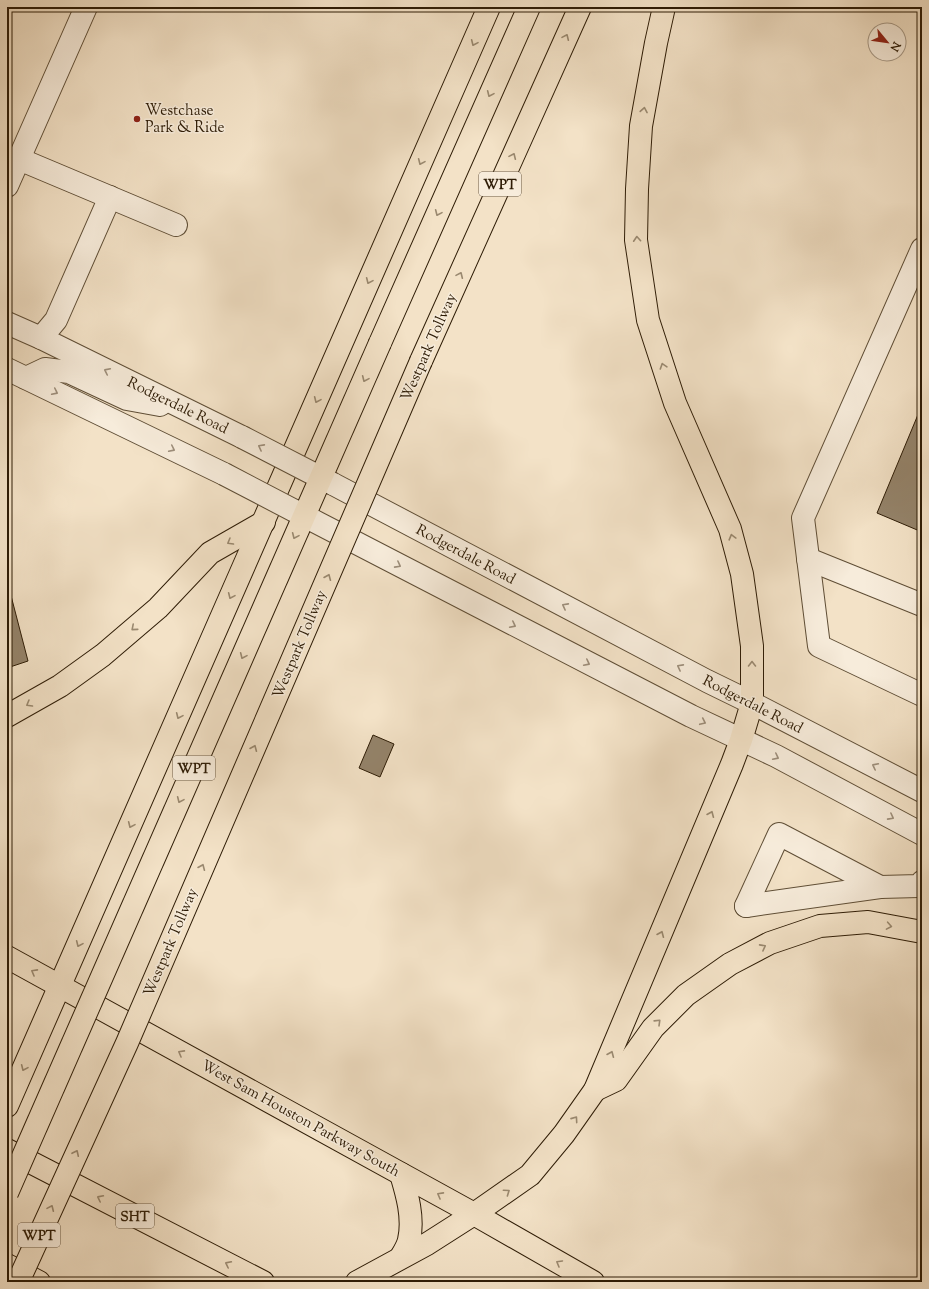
<svg xmlns="http://www.w3.org/2000/svg" width="929" height="1289" viewBox="0 0 929 1289" font-family="'Sorts Mill Goudy',serif">
<style>
.building{fill:#94836a;stroke:#2e1c06}
.lines{fill:none;stroke-linecap:round;stroke-linejoin:round}
.minor-casing{stroke:#5f4e36;stroke-width:24}
.major-casing{stroke:#2e1c06;stroke-width:24}
.highway-casing{stroke:#2e1c06;stroke-width:24}
.minor{stroke:#f7ecdb;stroke-width:22}
.major{stroke:#f3e2c7;stroke-width:22}
.highway{stroke:#f3e2c7;stroke-width:22}
.minor-bridge-casing{stroke:#5f4e36;stroke-width:24;stroke-linecap:butt}
.highway-bridge-casing{stroke:#2e1c06;stroke-width:24;stroke-linecap:butt}
.minor-bridge{stroke:#f7ecdb;stroke-width:22}
.highway-bridge{stroke:#f3e2c7;stroke-width:22}
.oneway{stroke:#9a8970}
.oneway2{stroke:#9d8e7b}
.poi-dot{fill:#8f2418;stroke:#f7ecdb;stroke-width:1.5}
.labels{text-anchor:middle;stroke-width:3;stroke-linejoin:round;paint-order:stroke}
.shield{fill:#f7ecdb;stroke:#6a5a46;stroke-width:1}
.shield-label{font-size:14px;font-weight:bold;fill:#2e1c06}
.poi-label{font-size:15px;fill:#2e1c06;stroke:#f7ecdb;text-anchor:start}
.street-label{font-size:15px;fill:#2e1c06;stroke:#f7ecdb}
</style>
<rect width="100%" height="100%" fill="#f3e2c7"/>
<filter id="stains"><feTurbulence type="fractalNoise" baseFrequency=".005" numOctaves="4"/><feColorMatrix values="0 0 0 0 .2 0 0 0 0 .09 0 0 0 0 .02 0 0 0 .5 -.17"/></filter>
<radialGradient id="worn" r=".72"><stop offset=".6" stop-color="#630" stop-opacity="0"/><stop offset="1" stop-color="#630" stop-opacity=".3"/></radialGradient>
<g class="building">
<polygon points="922,405 922,532 877,513"/>
<polygon points="9,588 28,661 7,668 7,589"/>
<polygon points="373,735 394,744 380,777 359,768"/>
</g>
<g class="lines">
<g class="minor-casing">
<g id="minor">
<polyline points="19,159 176,225"/>
<polyline points="7,186 86,7"/>
<polyline points="922,249 803,518 819,646 922,695"/>
<polyline points="7,323 41,338 242,437"/>
<polyline points="41,338 56,320 110,197"/>
<polyline points="7,369 224,474"/>
<polyline points="26,378 45,369 69,372 127,399 160,405"/>
<polyline points="333,484 707,681 752,703 922,791"/>
<polyline points="314,521 691,716 776,756 922,834"/>
<polyline points="808,559 922,605"/>
<polyline points="746,906 779,834 880,887"/>
<polyline points="746,906 880,887 919,886 922,882"/>
</g>
</g>
<g class="major-casing">
<polyline id="major" points="7,957 474,1214 593,1282"/>
</g>
<g class="highway-casing">
<g id="highway">
<polyline points="380,343 529,7"/>
<polyline points="421,361 580,7"/>
<polyline points="7,716 60,686 103,655 158,608 210,553 264,522"/>
<polyline points="595,1090 616,1080 653,1028 686,995 730,964 770,943 820,926 868,922 922,932"/>
<polyline points="7,1106 489,7"/>
<polyline points="7,1150 263,1282"/>
<path d="M 401,1174 C 407,1194 414,1218 409,1240 C 408,1245 404,1252 401,1257"/>
<polyline points="7,1265 39,1282"/>
<polyline points="357,1282 427,1244 474,1214 530,1175 564,1134 595,1090 732,764 741,740 752,703 752,646 742,574 730,529 675,403 648,320 636,240 637,189 641,126 656,43 664,7"/>
</g>
</g>
<use href="#minor" class="minor"/>
<use href="#major" class="major"/>
<use href="#highway" class="highway"/>
<g class="minor-bridge-casing">
<g id="minor-bridge">
<polyline points="242,437 333,484"/>
<polyline points="224,474 314,521"/>
</g>
</g>
<g class="highway-bridge-casing">
<g id="highway-bridge">
<polyline points="7,1193 380,343"/>
<polyline points="18,1282 127,1043 421,361"/>
</g>
</g>
<use href="#minor-bridge" class="minor-bridge"/>
<use href="#highway-bridge" class="highway-bridge"/>
</g>
<defs><path id="oneway-chevron" d="M-2-3.5L2.5 0L-2 3.5" fill="none" stroke-width="1.6" stroke-linecap="round" stroke-linejoin="round"/></defs>
<g class="oneway">
<use href="#oneway-chevron" transform="translate(566 37) rotate(-66)"/>
<use href="#oneway-chevron" transform="translate(474 43) rotate(114)"/>
<use href="#oneway-chevron" transform="translate(490 94) rotate(114)"/>
<use href="#oneway-chevron" transform="translate(644 110) rotate(-80)"/>
<use href="#oneway-chevron" transform="translate(513 156) rotate(-66)"/>
<use href="#oneway-chevron" transform="translate(421 162) rotate(114)"/>
<use href="#oneway-chevron" transform="translate(438 213) rotate(114)"/>
<use href="#oneway-chevron" transform="translate(637 239) rotate(-94)"/>
<use href="#oneway-chevron" transform="translate(460 275) rotate(-66)"/>
<use href="#oneway-chevron" transform="translate(369 281) rotate(114)"/>
<use href="#oneway-chevron" transform="translate(663 366) rotate(-108)"/>
<use href="#oneway-chevron" transform="translate(365 379) rotate(114)"/>
<use href="#oneway-chevron" transform="translate(317 400) rotate(114)"/>
<use href="#oneway-chevron" transform="translate(295 536) rotate(114)"/>
<use href="#oneway-chevron" transform="translate(732 537) rotate(-105)"/>
<use href="#oneway-chevron" transform="translate(230 542) rotate(150)"/>
<use href="#oneway-chevron" transform="translate(328 577) rotate(-67)"/>
<use href="#oneway-chevron" transform="translate(231 596) rotate(114)"/>
<use href="#oneway-chevron" transform="translate(134 628) rotate(139)"/>
<use href="#oneway-chevron" transform="translate(243 656) rotate(114)"/>
<use href="#oneway-chevron" transform="translate(752 664) rotate(-90)"/>
<use href="#oneway-chevron" transform="translate(29 704) rotate(150)"/>
<use href="#oneway-chevron" transform="translate(179 716) rotate(114)"/>
<use href="#oneway-chevron" transform="translate(254 748) rotate(-67)"/>
<use href="#oneway-chevron" transform="translate(180 800) rotate(114)"/>
<use href="#oneway-chevron" transform="translate(711 814) rotate(-67)"/>
<use href="#oneway-chevron" transform="translate(131 825) rotate(114)"/>
<use href="#oneway-chevron" transform="translate(202 867) rotate(-67)"/>
<use href="#oneway-chevron" transform="translate(889 926) rotate(10)"/>
<use href="#oneway-chevron" transform="translate(661 934) rotate(-67)"/>
<use href="#oneway-chevron" transform="translate(79 944) rotate(114)"/>
<use href="#oneway-chevron" transform="translate(763 947) rotate(-28)"/>
<use href="#oneway-chevron" transform="translate(34 972) rotate(-151)"/>
<use href="#oneway-chevron" transform="translate(658 1022) rotate(-44)"/>
<use href="#oneway-chevron" transform="translate(181 1053) rotate(-151)"/>
<use href="#oneway-chevron" transform="translate(611 1054) rotate(-67)"/>
<use href="#oneway-chevron" transform="translate(24 1068) rotate(114)"/>
<use href="#oneway-chevron" transform="translate(575 1119) rotate(-55)"/>
<use href="#oneway-chevron" transform="translate(76 1153) rotate(-65)"/>
<use href="#oneway-chevron" transform="translate(507 1192) rotate(-35)"/>
<use href="#oneway-chevron" transform="translate(440 1195) rotate(-151)"/>
<use href="#oneway-chevron" transform="translate(100 1198) rotate(-153)"/>
<use href="#oneway-chevron" transform="translate(51 1208) rotate(-66)"/>
<use href="#oneway-chevron" transform="translate(559 1263) rotate(-150)"/>
<use href="#oneway-chevron" transform="translate(228 1264) rotate(-153)"/>
</g>
<g class="oneway2">
<use href="#oneway-chevron" transform="translate(107 371) rotate(-154)"/>
<use href="#oneway-chevron" transform="translate(55 392) rotate(26)"/>
<use href="#oneway-chevron" transform="translate(261 447) rotate(-152)"/>
<use href="#oneway-chevron" transform="translate(172 449) rotate(26)"/>
<use href="#oneway-chevron" transform="translate(398 565) rotate(28)"/>
<use href="#oneway-chevron" transform="translate(565 606) rotate(-152)"/>
<use href="#oneway-chevron" transform="translate(513 625) rotate(27)"/>
<use href="#oneway-chevron" transform="translate(587 663) rotate(27)"/>
<use href="#oneway-chevron" transform="translate(680 667) rotate(-152)"/>
<use href="#oneway-chevron" transform="translate(703 722) rotate(25)"/>
<use href="#oneway-chevron" transform="translate(776 757) rotate(27)"/>
<use href="#oneway-chevron" transform="translate(875 766) rotate(-153)"/>
<use href="#oneway-chevron" transform="translate(891 817) rotate(28)"/>
</g>
<circle class="poi-dot" cx="137" cy="119" r="4"/>
<g class="labels">
<g class="shield">
<rect x="479" y="172" width="42" height="24" rx="3"/>
<rect x="173" y="756" width="42" height="24" rx="3"/>
<rect x="116" y="1204" width="38" height="24" rx="3"/>
<rect x="18" y="1223" width="42" height="24" rx="3"/>
</g>
<g class="shield-label">
<text x="500" y="189">WPT</text>
<text x="194" y="773">WPT</text>
<text x="135" y="1221">SHT</text>
<text x="39" y="1240">WPT</text>
</g>
<g class="poi-label">
<text x="145" y="115">Westchase<tspan x="145" dy="17">Park &amp; Ride</tspan></text>
</g>
<g class="street-label">
<text transform="translate(428 347) rotate(-66)" y="5">Westpark Tollway</text>
<text transform="translate(178 405) rotate(26)" y="5">Rodgerdale Road</text>
<text transform="translate(466 554) rotate(28)" y="5">Rodgerdale Road</text>
<text transform="translate(299 644) rotate(-67)" y="5">Westpark Tollway</text>
<text transform="translate(753 704) rotate(27)" y="5">Rodgerdale Road</text>
<text transform="translate(170 942) rotate(-67)" y="5">Westpark Tollway</text>
<text transform="translate(301 1118) rotate(29)" y="5">West Sam Houston Parkway South</text>
</g>
</g>
<rect width="929" height="1289" fill="none" stroke="#f3e2c7" stroke-width="24"/>
<rect x="8" y="8" width="913" height="1273" fill="none" stroke="#2e1c06" stroke-width="2"/>
<rect x="12" y="12" width="905" height="1265" fill="none" stroke="#2e1c06"/>
<g transform="translate(887 42) rotate(119)"><circle r="19" fill="#f7ecdb" stroke="#a79986"/>
<path d="M0-3L7 15L0 10L-7 15Z" fill="#8f2418"/>
<text y="-6" font-size="11" font-weight="bold" text-anchor="middle" fill="#2e1c06">N</text>
</g>
<rect width="100%" height="100%" filter="url(#stains)"/>
<rect width="100%" height="100%" fill="url(#worn)"/>
</svg>
